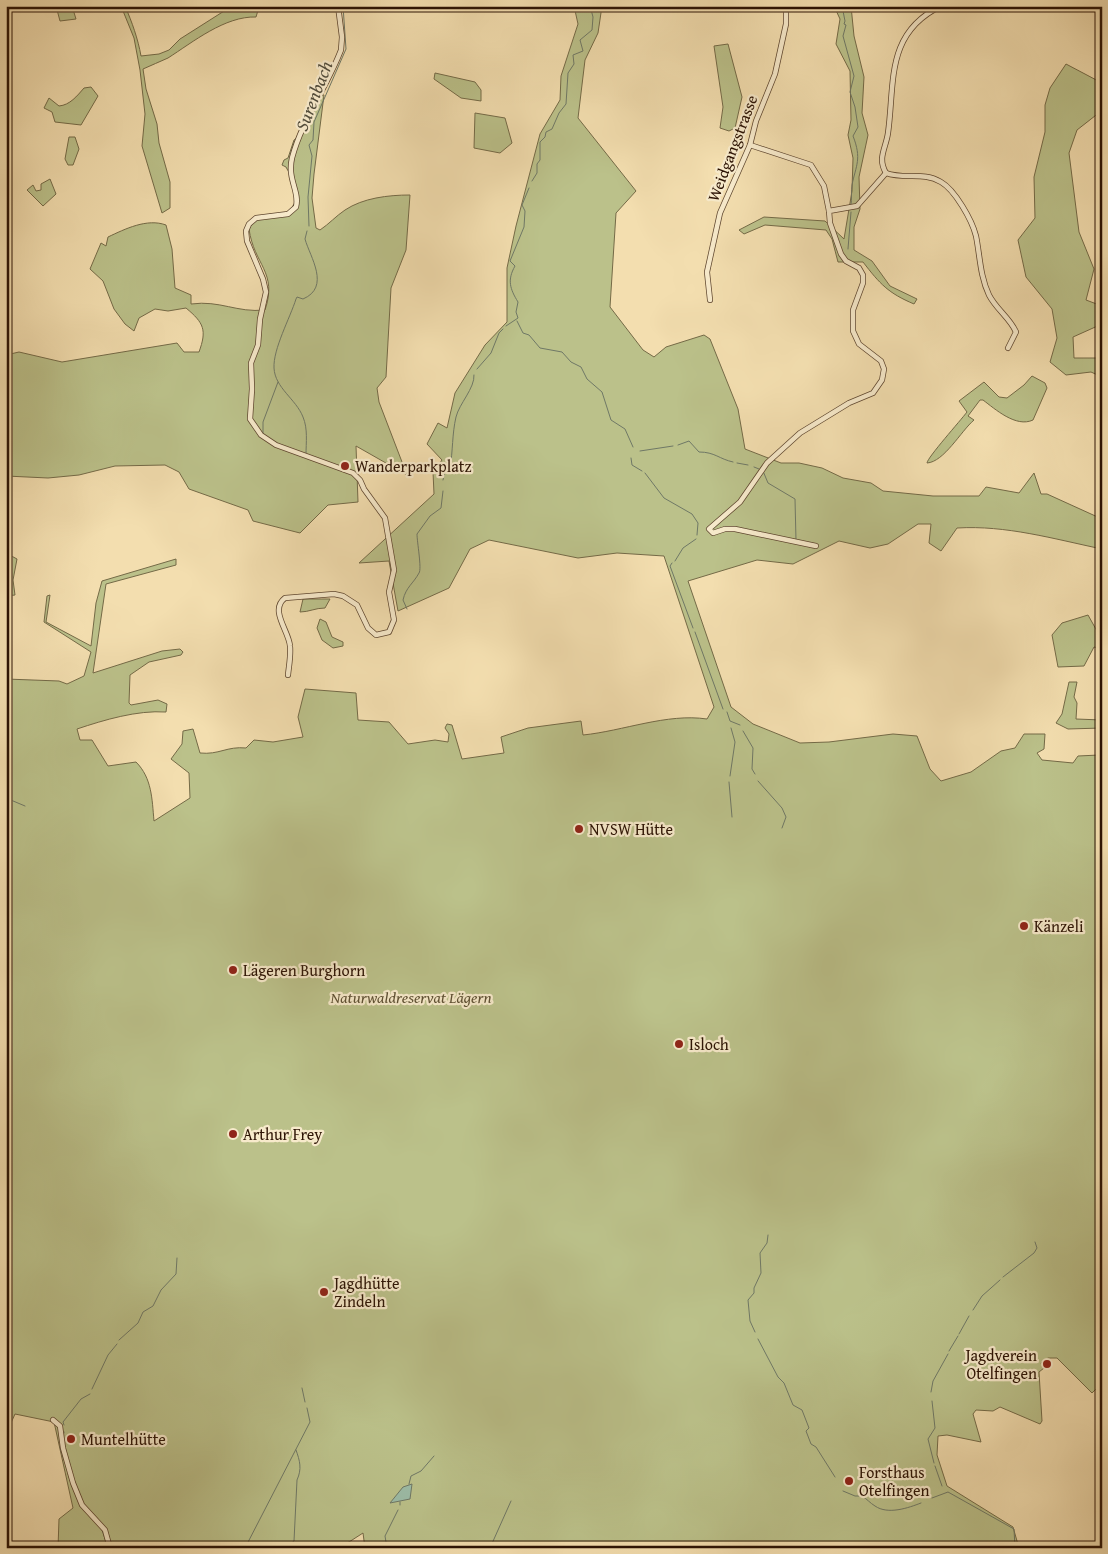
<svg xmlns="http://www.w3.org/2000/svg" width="1108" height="1554" viewBox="0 0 1108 1554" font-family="'Gentium Book Plus',serif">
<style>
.green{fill:#bbc18a;stroke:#746a47}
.water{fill:#9cbca7;stroke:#6f7866}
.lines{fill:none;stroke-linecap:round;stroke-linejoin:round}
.stream{stroke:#6f7866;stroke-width:1}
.minor-casing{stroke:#5e462f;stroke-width:6}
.minor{stroke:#f7eacb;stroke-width:4.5}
.poi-dot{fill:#8f2418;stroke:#f7eacb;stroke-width:2}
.labels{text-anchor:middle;stroke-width:4.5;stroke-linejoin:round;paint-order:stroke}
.street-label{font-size:16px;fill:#2c1304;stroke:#f7eacb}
.poi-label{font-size:16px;fill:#2c1304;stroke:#f7eacb;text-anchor:start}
.park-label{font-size:16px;font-style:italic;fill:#5e5033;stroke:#f7eacb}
.water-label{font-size:18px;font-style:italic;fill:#534e3d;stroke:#f7eacb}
</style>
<rect width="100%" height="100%" fill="#f3deaf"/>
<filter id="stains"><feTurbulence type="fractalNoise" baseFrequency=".004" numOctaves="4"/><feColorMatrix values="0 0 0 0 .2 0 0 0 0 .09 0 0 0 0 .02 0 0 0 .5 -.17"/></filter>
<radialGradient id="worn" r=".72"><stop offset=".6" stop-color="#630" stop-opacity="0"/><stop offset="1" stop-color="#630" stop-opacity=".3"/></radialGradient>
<g class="green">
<polygon points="56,6 72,6 76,19 60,21"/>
<path d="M 121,6 L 125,6 C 132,22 138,39 141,56 L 159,54 L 169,50 L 180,39 L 232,6 L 259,7 L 256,17 C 225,16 193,42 168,58 C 160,62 151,65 143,69 L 146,89 L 157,124 L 159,143 L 170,182 L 170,208 L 162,213 L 142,146 L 145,114 L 140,70 L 134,38 Z"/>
<path d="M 574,6 L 602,6 L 598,33 L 585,60 L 578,118 L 636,191 L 616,213 L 610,307 L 643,350 L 654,357 L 666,347 L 704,335 L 710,339 L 738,409 L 745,449 L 781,463 L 799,463 L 822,468 L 843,478 L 871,483 L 883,491 L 933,496 L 979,496 L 986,487 L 1019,493 L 1034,473 L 1041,494 L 1047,494 L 1102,519 L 1102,549 C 1054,539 1006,525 957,528 L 941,551 L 929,543 L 931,524 L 918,524 L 888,544 L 870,548 L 839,541 L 793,564 L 757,560 L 688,581 L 731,707 L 753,724 L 800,743 L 829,742 L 893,734 L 917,736 L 930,769 L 941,781 L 971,772 L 1001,751 L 1015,748 L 1024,734 L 1045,734 L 1044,749 L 1037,753 L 1042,760 L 1073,763 L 1078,756 L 1099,755 L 1102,752 L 1102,1383 L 1092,1393 L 1057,1358 L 1048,1358 L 1041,1363 L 1044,1368 L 1039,1372 L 1042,1421 L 1040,1424 L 1000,1407 L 993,1411 L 976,1410 L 973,1414 L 981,1442 L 947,1435 L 938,1436 L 937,1455 L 947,1486 L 1013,1527 L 1019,1548 L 365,1548 L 363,1533 L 349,1542 L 331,1548 L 58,1548 L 59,1519 L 73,1508 L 54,1422 L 15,1414 L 6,1434 L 6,679 L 59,681 L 67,684 L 84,676 L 91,652 L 44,622 L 47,596 L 50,595 L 46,622 L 91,646 L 96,603 L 102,581 L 176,559 L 176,565 L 106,584 L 93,673 L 162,651 L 180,649 L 183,652 L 181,655 L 149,662 L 130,675 L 129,703 L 131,705 L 158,700 L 167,704 L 166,712 C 137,710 104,720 77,729 L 80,740 L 92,740 L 108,766 L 136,762 C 152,778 152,799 154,821 L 190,798 L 189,773 L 171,759 L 182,744 L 183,731 L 193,729 L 200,753 C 219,755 227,746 246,748 L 254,740 L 273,742 L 303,737 L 298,717 L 305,689 L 356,693 L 358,720 L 389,722 L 408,744 L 435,740 L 448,742 L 449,734 L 445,728 L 447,724 L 452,725 L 462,759 L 504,753 L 501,737 L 528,728 L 581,721 L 583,735 C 623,731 667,713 707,719 L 714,707 L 664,556 L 617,553 L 578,558 L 489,540 L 470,549 L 449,588 L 398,611 L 389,561 L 359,563 L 434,494 L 433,472 L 442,460 L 427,444 L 438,423 L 447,428 L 455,393 L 485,345 L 507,322 L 507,268 L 516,226 L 540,134 L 560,100 L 561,76 L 578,24 Z"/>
<path d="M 834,6 L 851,6 L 854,36 L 864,77 L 862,113 L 868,135 L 859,177 L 860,209 L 854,227 L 854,250 L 872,261 L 890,286 L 917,299 L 914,304 C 888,293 880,284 863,262 L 838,262 L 832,239 L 826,230 L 765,225 L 744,234 L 739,230 L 764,217 L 825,221 L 844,239 L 852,191 L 853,158 L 848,135 L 851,120 L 850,71 L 836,44 L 840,19 Z"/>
<polygon points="728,44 742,97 735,128 729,131 720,128 723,107 714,46"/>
<polygon points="1066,64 1102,83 1100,112 1077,130 1069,153 1079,232 1094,269 1086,300 1102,306 1102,324 1073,337 1074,358 1102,358 1102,377 1091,372 1066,375 1050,362 1057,338 1052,309 1026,277 1018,240 1035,218 1034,177 1045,132 1045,105 1050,88"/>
<polygon points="435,73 475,82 481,90 481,101 461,98 434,79"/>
<path d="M 91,87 L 98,96 L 81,125 L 55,122 L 52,112 L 44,108 L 49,98 L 59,106 C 70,105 77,96 84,88 Z"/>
<path d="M 320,95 L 324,95 L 314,174 L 312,198 L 316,228 L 320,230 C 329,224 336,216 345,210 C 363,198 388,195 410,195 L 406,250 L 391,288 L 386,377 L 377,388 L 379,402 L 407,475 L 356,446 L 358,502 L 328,505 L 300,533 L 253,521 L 248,510 L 189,489 L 179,472 L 165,465 L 115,466 L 79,475 L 48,478 L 6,476 L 6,355 L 19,352 L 62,362 L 177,343 L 184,352 L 199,352 C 207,330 204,323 186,308 L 168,311 L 155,309 L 139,318 L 134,331 L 125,324 L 114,309 L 103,281 L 90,269 L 101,243 L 106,246 L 108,237 C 125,229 147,218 166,225 L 172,249 L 175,288 L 191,295 L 191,304 C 220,300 237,313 265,310 C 278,272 254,265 249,229 C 258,213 270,214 287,213 C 304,196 296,186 286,167 L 282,165 L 284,160 L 288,158 L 294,140 L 301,135 Z"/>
<polygon points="475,113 505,118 512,143 500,153 474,148"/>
<polygon points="69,137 75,137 79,149 73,165 68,165 65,159"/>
<polygon points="50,179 56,194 43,206 27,190 33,185 36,191 41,190 41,184"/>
<path d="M 1032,376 L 1045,383 L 1047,388 L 1033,420 C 1016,428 995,409 983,400 L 980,400 L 968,416 L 974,420 C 961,431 944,462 927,463 C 927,458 961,420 967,412 L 959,401 L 984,382 L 999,397 L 1007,398 L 1024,385 Z"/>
<polygon points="6,553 17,559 13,580 15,595 6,596 8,586 6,583"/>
<path d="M 303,599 L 330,599 L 325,608 C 315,608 309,612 300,612 Z"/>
<polygon points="1088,615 1097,631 1102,633 1102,649 1094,647 1084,666 1058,667 1052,635 1062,623"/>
<polygon points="320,619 326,622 332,637 343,642 343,646 333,648 322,640 317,628"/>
<polygon points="1069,682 1077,682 1074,697 1077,703 1076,719 1102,720 1102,728 1068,729 1056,723 1062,714"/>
</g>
<polygon class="water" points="412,1484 410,1499 390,1503 403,1487"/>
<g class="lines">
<g class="stream">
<path d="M 842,6 L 845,21 L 844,24 L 846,25 L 843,36 L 854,76 L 850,92 L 855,107 L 858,127 L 853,136 C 862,159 856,165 852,185 C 851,191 852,199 851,205"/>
<polyline points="532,181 537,173 537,164 540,160 540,142 545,137 546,132 552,129 559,113 566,104 568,73 574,64 573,55 583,51 580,40 592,30 593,17 590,6"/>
<polyline points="309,226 308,197 312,156 309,145 313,140 314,122 346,49 343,6"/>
<polyline points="848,249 851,212"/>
<polyline points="517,321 523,333 529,335 540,348 562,352 571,362 581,367 587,379 602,392 611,420 625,429 633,447"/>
<path d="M 506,326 L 518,318 L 516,312 L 518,302 C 510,289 507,280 515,266 L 510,261 L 524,227 L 525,211 L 522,205 L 529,188"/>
<polyline points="477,369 491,353 499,333 503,329"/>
<polyline points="263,433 263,422 278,382"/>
<path d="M 678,445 L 689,441 L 699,452 C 715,452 719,459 733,462"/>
<polyline points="640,451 673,446"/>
<path d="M 306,455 C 306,442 308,429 303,417 C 296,399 275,388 274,368 C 273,349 290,318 296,299 L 297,297 L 303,299 C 331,287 310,257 305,239 L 307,231"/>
<polyline points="631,458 632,465 642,471"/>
<polyline points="737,463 748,465"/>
<polyline points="754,467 759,469"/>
<polyline points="763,471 768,483 795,499 796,540"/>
<polyline points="645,473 664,498 692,514 698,523 697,535"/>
<path d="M 443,480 L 445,471 L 450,468 C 453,451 452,434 456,417 C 459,404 475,388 474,375"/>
<polyline points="675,561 683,548 696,539"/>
<polyline points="672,563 670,566 693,628"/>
<path d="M 407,609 L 403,600 C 406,587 413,584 419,573 C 422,569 417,542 417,534 L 430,516 L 441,508 L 443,491"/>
<polyline points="695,632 723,709"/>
<polyline points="727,712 730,721 740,725"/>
<polyline points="743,731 753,748 752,769 755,774"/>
<polyline points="730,776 735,742 731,728"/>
<polyline points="758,781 782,808 786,817 782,828"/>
<polyline points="729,782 732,817"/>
<polyline points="6,798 25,806"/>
<polyline points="6,826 9,829 6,836"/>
<polyline points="6,920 11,924"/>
<polyline points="1003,1277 1034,1253 1037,1248 1035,1242"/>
<polyline points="973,1310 982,1296 1000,1280"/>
<polyline points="755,1332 750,1321 748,1300 754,1293 754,1288 761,1273 760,1253 767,1243 768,1235"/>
<polyline points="959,1334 969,1316"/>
<polyline points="758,1339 778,1377 784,1383 793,1405 802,1410 809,1428 806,1431 811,1444 816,1447 835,1477"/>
<polyline points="119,1340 138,1323 143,1312 153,1306 161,1290 176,1274 177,1258"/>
<polyline points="949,1351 958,1336"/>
<polyline points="302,1388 305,1402"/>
<polyline points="92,1389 108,1355 117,1344"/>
<polyline points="931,1392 933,1381 948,1354"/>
<polyline points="932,1401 935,1428 928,1439 934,1463"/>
<polyline points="64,1425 63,1422 81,1399 90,1394"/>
<polyline points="64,1432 64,1433"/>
<polyline points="60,1447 65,1463"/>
<polyline points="935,1466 942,1486"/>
<polyline points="68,1474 73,1489"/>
<polyline points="409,1484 411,1476 421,1471 434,1456"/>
<path d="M 843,1491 L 855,1496 L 862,1496 C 867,1499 870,1503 875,1506 C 888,1515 908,1508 921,1503"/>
<polyline points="932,1498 948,1492 1014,1529 1015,1548"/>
<polyline points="400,1505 400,1502"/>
<polyline points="81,1506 89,1516"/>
<polyline points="102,1530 108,1548"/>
<polyline points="245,1548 310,1422 307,1408"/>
<path d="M 285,1548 L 294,1541 L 297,1480 C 302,1469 300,1461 296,1450"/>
<polyline points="387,1548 385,1536 398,1510"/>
<polyline points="490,1548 511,1501"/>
</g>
<g class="minor-casing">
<g id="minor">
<polyline points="750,145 811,165 824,186 829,211"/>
<path d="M 886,173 C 905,180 923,171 941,182 C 955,190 972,220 976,236 C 980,256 980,276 989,295 C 996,309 1010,318 1016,332 L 1008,348"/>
<path d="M 886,173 C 877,158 886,148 888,133 C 895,83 885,33 941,6"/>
<polyline points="710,300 707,272 720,213 750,145 756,121 775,74 786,24 786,6"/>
<polyline points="816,546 735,529 725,529 713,533 709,529 740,502 767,463 800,433 849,403 873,393 882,380 884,369 881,361 859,344 853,331 853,310 863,283 863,275 859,268 846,261 841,254 830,223 829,211 857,206 886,173"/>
<path d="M 288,675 C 289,665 291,656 290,646 C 289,631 269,610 285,598 L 334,594 L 343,596 L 357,605 L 368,628 L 376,635 L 389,632 L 394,620 L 389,592 L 394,570 L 385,518 L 364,489 L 360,480 L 353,473 L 276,445 L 261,435 L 250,419 L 252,389 L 251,363 L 258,345 L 260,319 L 266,292 L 263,279 L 247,241 L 246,231 L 249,224 L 256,218 L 288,214 L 296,207 C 300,191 287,180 292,158 C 302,120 327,87 341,50 L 342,37 L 338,6"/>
<polyline points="53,1420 60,1426 63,1448 73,1483 82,1505 105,1530 110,1548"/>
</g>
</g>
<use href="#minor" class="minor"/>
</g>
<g class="poi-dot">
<circle cx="345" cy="466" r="5"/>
<circle cx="579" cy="829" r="5"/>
<circle cx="1024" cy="926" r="5"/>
<circle cx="233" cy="970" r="5"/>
<circle cx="679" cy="1044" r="5"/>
<circle cx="233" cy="1134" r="5"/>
<circle cx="324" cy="1292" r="5"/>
<circle cx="1047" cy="1364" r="5"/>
<circle cx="71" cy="1439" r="5"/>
<circle cx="849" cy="1481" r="5"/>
</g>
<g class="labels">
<g class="street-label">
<text transform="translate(732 148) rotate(-69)" y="6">Weidgangstrasse</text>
</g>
<g class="poi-label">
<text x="355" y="472">Wanderparkplatz</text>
<text x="589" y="835">NVSW Hütte</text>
<text x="1034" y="932">Känzeli</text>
<text x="243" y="976">Lägeren Burghorn</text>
<text x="689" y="1050">Isloch</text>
<text x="243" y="1140">Arthur Frey</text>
<text x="334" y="1289">Jagdhütte<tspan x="334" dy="18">Zindeln</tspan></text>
<text x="1037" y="1361" text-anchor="end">Jagdverein<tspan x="1037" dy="18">Otelfingen</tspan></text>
<text x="81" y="1445">Muntelhütte</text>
<text x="859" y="1478">Forsthaus<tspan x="859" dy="18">Otelfingen</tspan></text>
</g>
<g class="park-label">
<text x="411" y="1003">Naturwaldreservat Lägern</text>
</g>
<g class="water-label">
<text transform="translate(314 96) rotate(-69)" y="6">Surenbach</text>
</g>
</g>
<rect width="1108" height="1554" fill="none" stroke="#f3deaf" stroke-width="25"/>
<rect x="8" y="8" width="1093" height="1539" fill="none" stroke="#2c1304" stroke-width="2.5"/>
<rect x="12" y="12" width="1083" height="1529" fill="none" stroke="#2c1304"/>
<rect width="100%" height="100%" filter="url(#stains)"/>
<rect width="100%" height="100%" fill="url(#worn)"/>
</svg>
